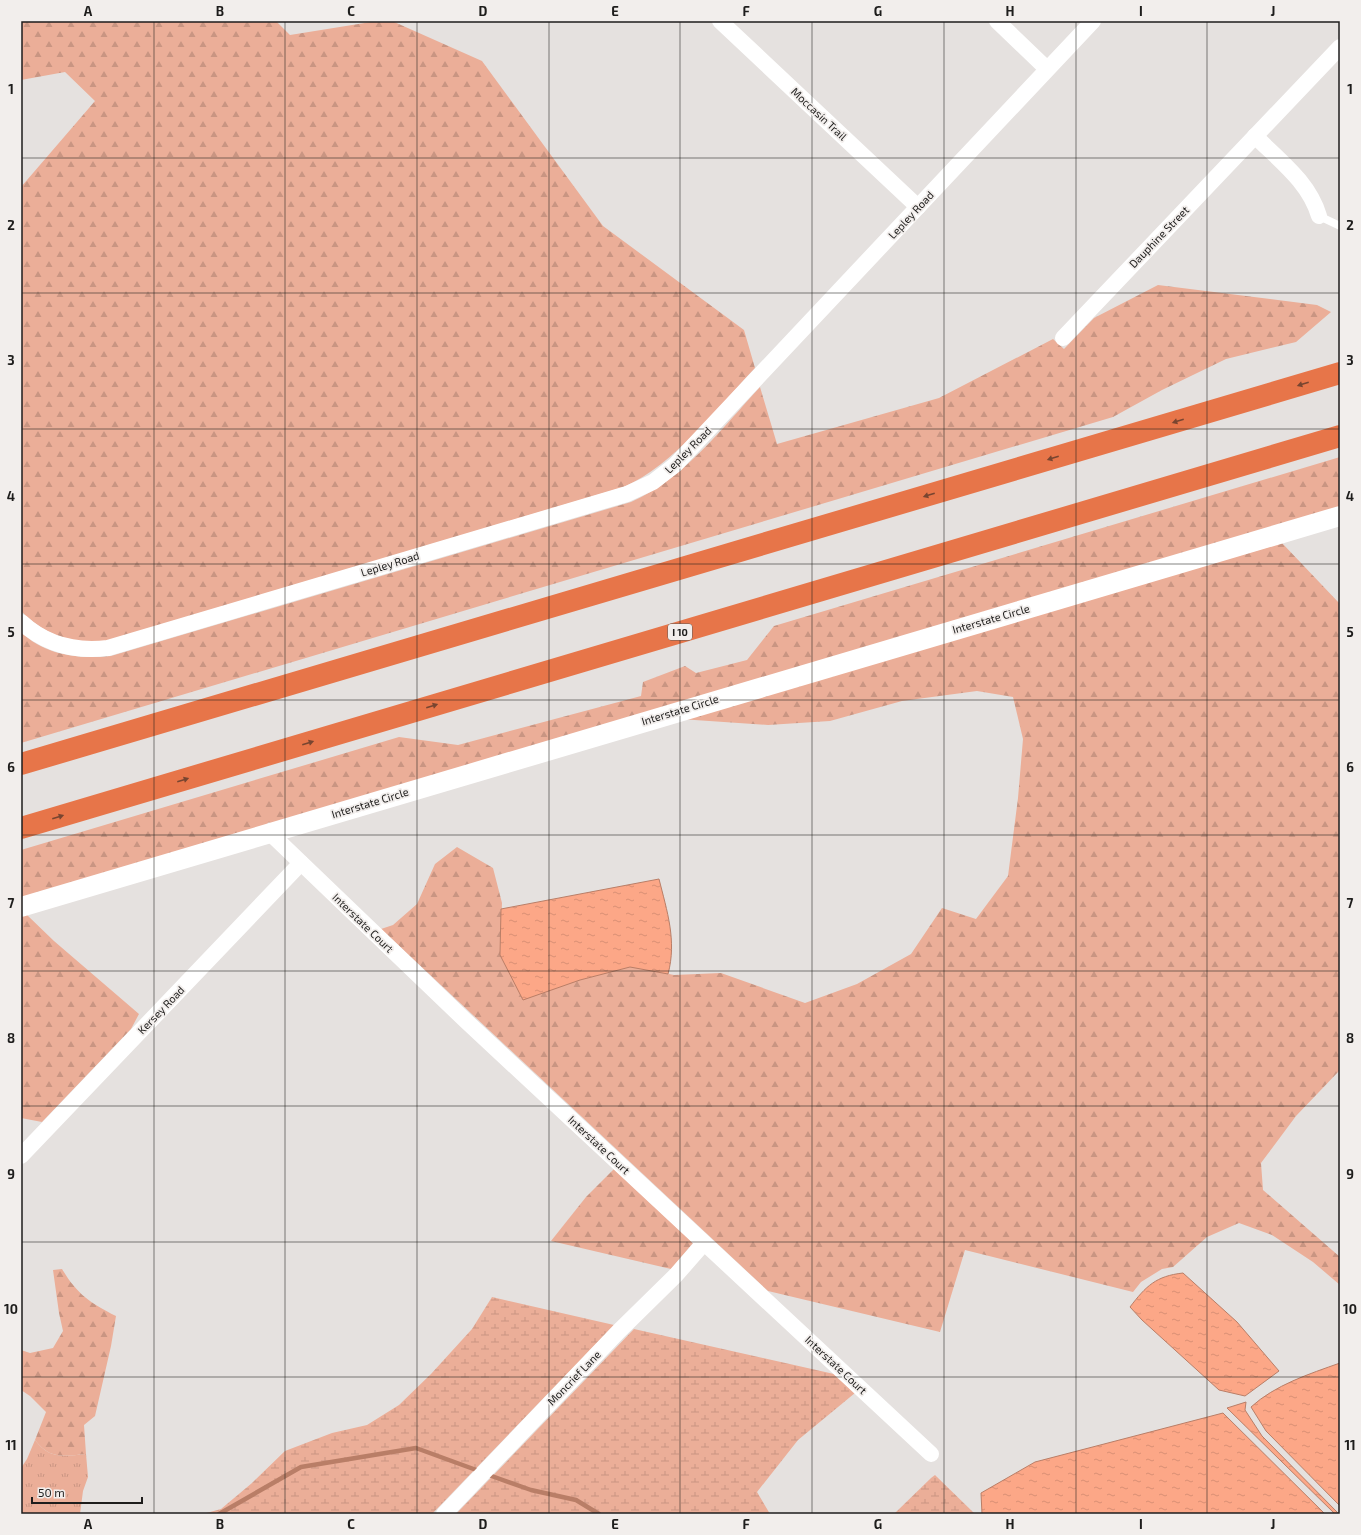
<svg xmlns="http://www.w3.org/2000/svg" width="1361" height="1535" viewBox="0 0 1361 1535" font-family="'Exo 2',sans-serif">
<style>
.grass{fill:url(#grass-tufts)}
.forest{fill:url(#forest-firs)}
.wetland{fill:url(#wetland-marsh)}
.water{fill:url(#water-ripples);stroke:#b97e67}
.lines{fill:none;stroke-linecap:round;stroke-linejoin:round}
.stream{stroke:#b97e67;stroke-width:4.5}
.service{stroke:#fff;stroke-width:8}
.minor{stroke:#fff;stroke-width:16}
.tertiary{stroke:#fff;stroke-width:20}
.motorway{stroke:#e77549;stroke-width:22}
.oneway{fill:#784530}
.grid{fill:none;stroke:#1e1d1c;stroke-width:1;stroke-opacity:0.55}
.labels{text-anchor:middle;stroke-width:3.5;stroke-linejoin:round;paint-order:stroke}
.shield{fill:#f2eeec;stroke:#5e5c5a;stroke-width:1}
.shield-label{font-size:10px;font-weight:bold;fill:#1e1d1c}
.street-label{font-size:11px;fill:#1e1d1c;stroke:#f2eeec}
.neatline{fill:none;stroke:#1e1d1c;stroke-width:1.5}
.grid-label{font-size:13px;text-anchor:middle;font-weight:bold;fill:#1e1d1c}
</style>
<defs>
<pattern id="grass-tufts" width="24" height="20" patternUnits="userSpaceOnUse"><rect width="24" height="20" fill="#ebae98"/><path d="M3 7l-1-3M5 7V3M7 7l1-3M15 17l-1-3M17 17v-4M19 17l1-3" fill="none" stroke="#c99582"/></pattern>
<pattern id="forest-firs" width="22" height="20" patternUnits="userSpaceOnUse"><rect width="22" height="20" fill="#ebae98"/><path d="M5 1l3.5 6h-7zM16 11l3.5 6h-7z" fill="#c99582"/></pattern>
<pattern id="wetland-marsh" width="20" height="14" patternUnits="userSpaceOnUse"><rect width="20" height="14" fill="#ebae98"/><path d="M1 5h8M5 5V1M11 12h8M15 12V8" fill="none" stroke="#c99582"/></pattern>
<pattern id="water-ripples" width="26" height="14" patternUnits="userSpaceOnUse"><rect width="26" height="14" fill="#fca787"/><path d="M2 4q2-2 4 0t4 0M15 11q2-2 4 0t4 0" fill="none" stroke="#d88f74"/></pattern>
</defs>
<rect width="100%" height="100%" fill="#e5e1df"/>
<path class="grass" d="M 35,1440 C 50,1460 64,1456 86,1454 L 88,1477 L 83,1491 L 80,1514 L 21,1514 L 21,1468 L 27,1459 Z"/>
<g class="forest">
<path d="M 21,21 L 276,21 L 290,35 L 377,21 L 392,21 L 482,61 L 603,226 L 744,330 L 755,368 C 716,409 675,464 624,487 L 106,641 C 70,644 47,636 21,611 L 21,187 L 95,101 L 65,72 L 21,80 Z"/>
<path d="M 1158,285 L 1317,305 L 1331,312 L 1296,342 L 1226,359 L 1162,390 L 1113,417 L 21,743 L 21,632 C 46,656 79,659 111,656 L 631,502 C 685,478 721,429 760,387 L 777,444 L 939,398 L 1053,339 L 1064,349 L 1094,318 Z"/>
<polygon points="1340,457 1340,507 271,824 269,822 265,826 21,898 21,850 399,737 458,745 641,696 643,682 685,666 696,673 747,660 774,626"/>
<polygon points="1282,543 1340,604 1340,1070 1296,1116 1261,1163 1263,1190 1340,1257 1340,1285 1313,1262 1272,1235 1239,1223 1207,1237 1173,1267 1162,1269 1141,1282 1133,1292 965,1250 940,1332 768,1291 381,929 393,925 417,904 435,864 457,847 493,868 502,903 500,955 580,980 630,966 674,975 721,973 805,1003 857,984 911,954 942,908 976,919 1008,876 1018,798 1023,739 1013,697 977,691 902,701 830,721 768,725 680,719"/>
<polygon points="26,914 54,941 139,1014 131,1029 42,1122 21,1118 21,915"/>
<polygon points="614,1169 693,1243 671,1269 551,1241 586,1197"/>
<path d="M 62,1269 C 77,1294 90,1303 116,1316 L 111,1346 L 95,1416 L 84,1425 L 86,1454 C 64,1456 50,1460 35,1440 L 46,1412 L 30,1396 L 21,1390 L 21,1350 L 30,1353 L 53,1348 L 63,1331 L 59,1313 L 53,1270 Z"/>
</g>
<g class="wetland">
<polygon points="492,1297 614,1325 432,1514 203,1514 221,1509 252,1483 285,1451 332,1433 367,1425 399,1405 431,1374 472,1329"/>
<polygon points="634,1329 834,1374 855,1393 798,1440 757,1492 770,1514 456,1514"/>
<polygon points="935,1475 975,1514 894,1514 931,1478"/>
</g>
<g class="water">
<path d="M 659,879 C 667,911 677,941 668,974 L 630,967 L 580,980 L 523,1000 L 500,955 L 501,909 Z"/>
<path d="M 1183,1273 L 1237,1322 L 1279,1371 L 1245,1396 L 1219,1390 L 1142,1320 L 1130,1307 C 1146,1286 1156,1276 1183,1273 Z"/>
<path d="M 1340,1363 L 1340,1506 L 1266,1431 L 1251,1407 C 1275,1385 1309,1374 1340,1363 Z"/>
<polygon points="1246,1402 1245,1410 1262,1436 1339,1514 1335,1514 1227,1408"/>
<polygon points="1223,1413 1325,1514 982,1514 981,1493 1035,1462"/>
</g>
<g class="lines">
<g class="stream">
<polyline points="486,1474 531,1490 576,1500 599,1514"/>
<polyline points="219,1514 301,1467 416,1448 479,1471"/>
</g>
<polyline class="service" points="1319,216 1340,226"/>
<g class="minor">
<polyline points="720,21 918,207"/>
<polyline points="997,21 1047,69"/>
<path d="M 1255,136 C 1280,161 1309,182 1319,216"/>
<polyline points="1063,338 1340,47"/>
<path d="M 21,622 C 46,645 75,652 108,648 L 627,494 L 653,482 L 675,465 L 1093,21"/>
<polyline points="270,833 466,1021 931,1454"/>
<polyline points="21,1156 301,863"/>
<polyline points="444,1514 619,1331 676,1275 704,1243"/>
</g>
<polyline class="tertiary" points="21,907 1340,516"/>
<g class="motorway">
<polyline points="21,764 1340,373"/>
<polyline points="21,828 1340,436"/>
</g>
</g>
<defs><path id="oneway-solid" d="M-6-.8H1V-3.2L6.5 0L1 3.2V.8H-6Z"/></defs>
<g class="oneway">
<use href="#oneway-solid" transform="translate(1303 384) rotate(163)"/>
<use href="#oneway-solid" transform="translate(1178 421) rotate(163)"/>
<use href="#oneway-solid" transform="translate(1053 458) rotate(163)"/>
<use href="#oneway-solid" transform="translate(929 495) rotate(163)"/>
<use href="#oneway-solid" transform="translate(432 706) rotate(-17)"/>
<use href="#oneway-solid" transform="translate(308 743) rotate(-17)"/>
<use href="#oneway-solid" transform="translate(183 780) rotate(-17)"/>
<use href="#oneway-solid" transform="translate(58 817) rotate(-17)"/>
</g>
<path class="grid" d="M 154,21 L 154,1514M 285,21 L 285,1514M 417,21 L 417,1514M 549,21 L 549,1514M 680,21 L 680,1514M 812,21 L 812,1514M 944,21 L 944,1514M 1076,21 L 1076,1514M 1207,21 L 1207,1514M 21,158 L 1340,158M 21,293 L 1340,293M 21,429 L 1340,429M 21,564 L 1340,564M 21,700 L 1340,700M 21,835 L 1340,835M 21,971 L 1340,971M 21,1106 L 1340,1106M 21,1242 L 1340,1242M 21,1377 L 1340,1377"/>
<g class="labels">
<rect class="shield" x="668" y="624" width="24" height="16" rx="3"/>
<g class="shield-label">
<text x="680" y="636">I 10</text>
</g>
<g class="street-label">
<text transform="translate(819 114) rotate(43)" y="4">Moccasin Trail</text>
<text transform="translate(911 215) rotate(-47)" y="4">Lepley Road</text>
<text transform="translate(1159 237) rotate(-46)" y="4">Dauphine Street</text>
<text transform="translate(688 450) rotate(-45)" y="4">Lepley Road</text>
<text transform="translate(390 564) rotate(-17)" y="4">Lepley Road</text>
<text transform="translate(991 619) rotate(-16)" y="4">Interstate Circle</text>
<text transform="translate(680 710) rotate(-17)" y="4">Interstate Circle</text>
<text transform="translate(370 803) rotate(-17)" y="4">Interstate Circle</text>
<text transform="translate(363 923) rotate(44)" y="4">Interstate Court</text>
<text transform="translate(161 1010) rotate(-46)" y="4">Kersey Road</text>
<text transform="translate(599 1145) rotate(43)" y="4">Interstate Court</text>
<text transform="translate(836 1365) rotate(43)" y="4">Interstate Court</text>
<text transform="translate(574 1378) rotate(-46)" y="4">Moncrief Lane</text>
</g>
</g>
<rect width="1361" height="1535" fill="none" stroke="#f2eeec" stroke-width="44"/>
<path d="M32 1497v6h110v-6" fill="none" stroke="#1e1d1c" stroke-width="2"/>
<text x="38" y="1497" font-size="12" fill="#1e1d1c" stroke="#f2eeec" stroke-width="3" paint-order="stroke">50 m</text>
<rect x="22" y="22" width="1317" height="1491" class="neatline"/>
<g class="grid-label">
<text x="88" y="16">A</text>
<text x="220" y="16">B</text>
<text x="351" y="16">C</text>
<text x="483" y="16">D</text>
<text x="615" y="16">E</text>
<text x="746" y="16">F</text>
<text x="878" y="16">G</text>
<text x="1010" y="16">H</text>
<text x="1141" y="16">I</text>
<text x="1273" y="16">J</text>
<text x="11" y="94">1</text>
<text x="1350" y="94">1</text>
<text x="11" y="230">2</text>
<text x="1350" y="230">2</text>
<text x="11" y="365">3</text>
<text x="1350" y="365">3</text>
<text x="11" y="501">4</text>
<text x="1350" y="501">4</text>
<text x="11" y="637">5</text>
<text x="1350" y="637">5</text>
<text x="11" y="772">6</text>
<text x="1350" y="772">6</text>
<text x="11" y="908">7</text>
<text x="1350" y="908">7</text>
<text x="11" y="1043">8</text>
<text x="1350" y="1043">8</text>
<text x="11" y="1179">9</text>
<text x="1350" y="1179">9</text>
<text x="11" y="1314">10</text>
<text x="1350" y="1314">10</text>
<text x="11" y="1450">11</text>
<text x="1350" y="1450">11</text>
<text x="88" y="1529">A</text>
<text x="220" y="1529">B</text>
<text x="351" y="1529">C</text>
<text x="483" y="1529">D</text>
<text x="615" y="1529">E</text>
<text x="746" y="1529">F</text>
<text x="878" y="1529">G</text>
<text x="1010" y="1529">H</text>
<text x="1141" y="1529">I</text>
<text x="1273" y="1529">J</text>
</g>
</svg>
